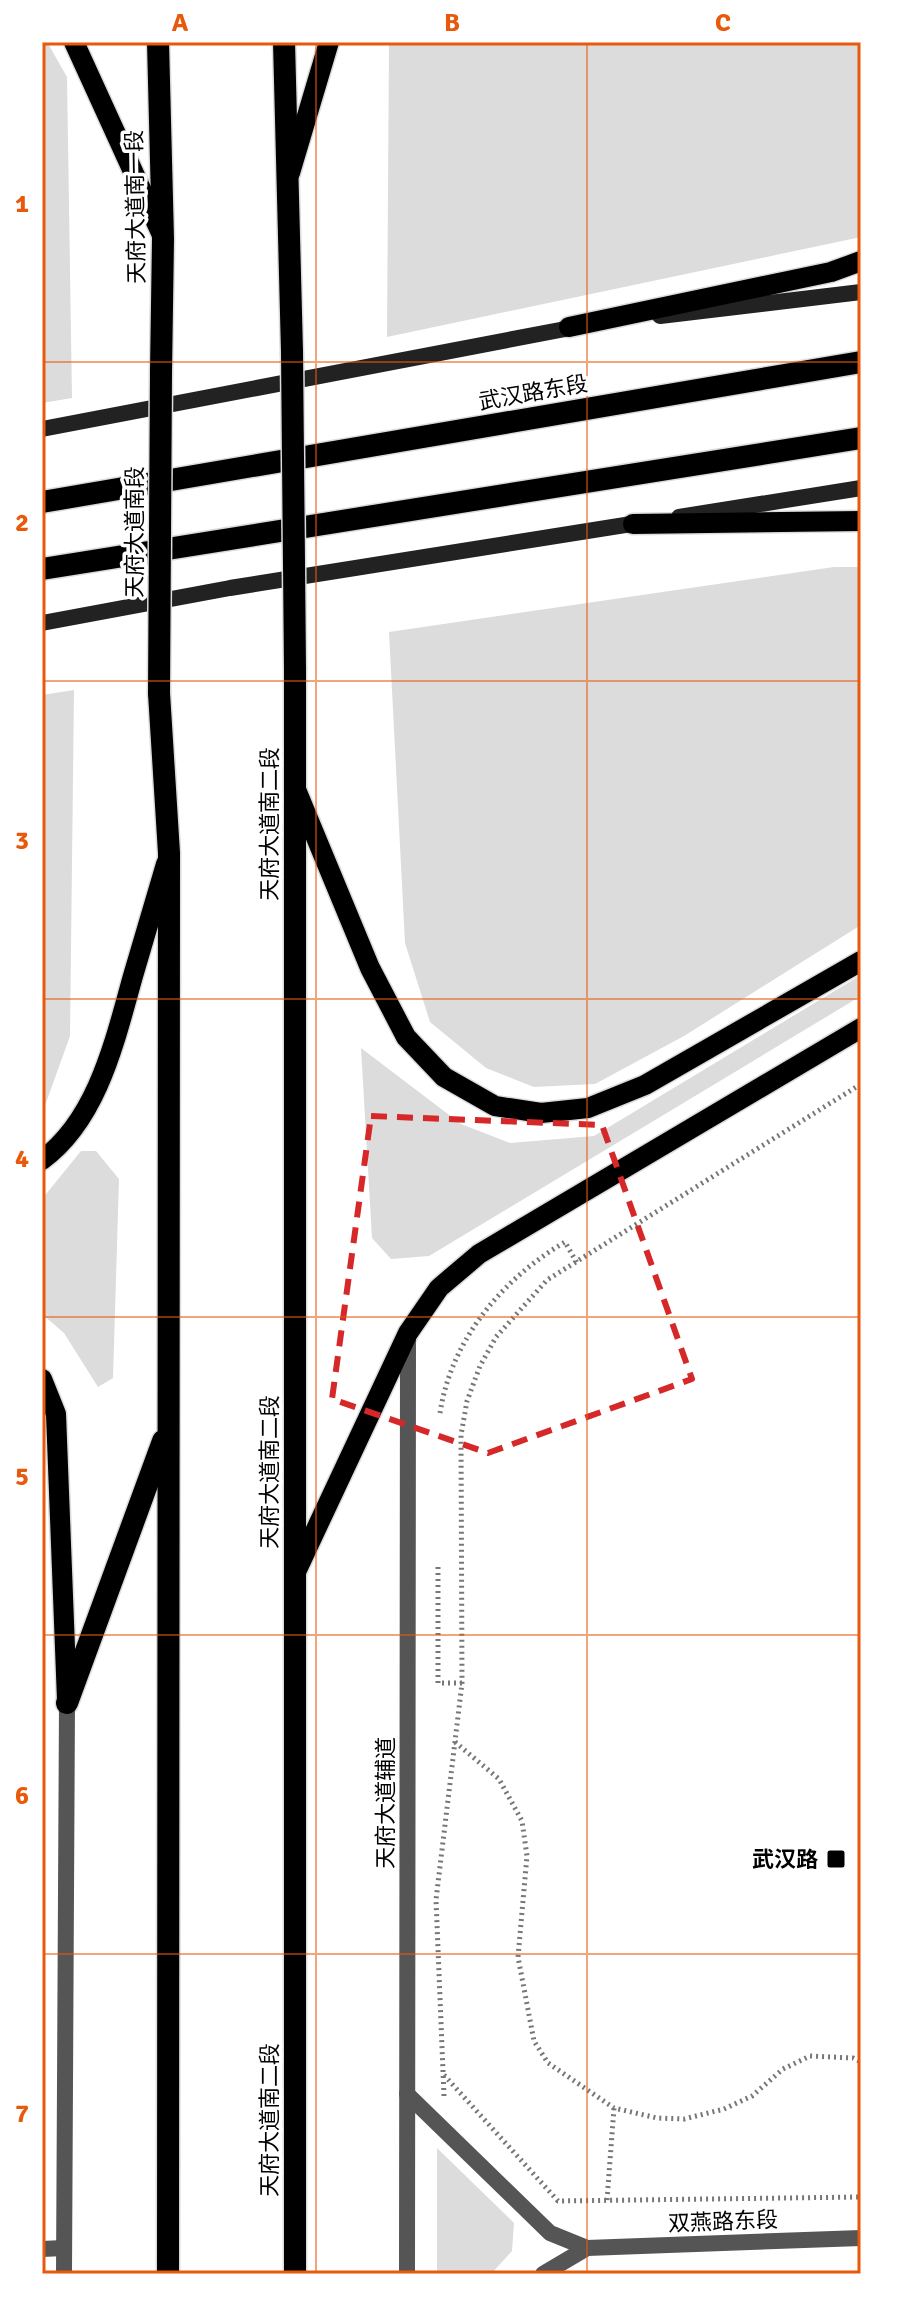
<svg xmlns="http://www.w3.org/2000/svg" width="903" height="2316" viewBox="0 0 903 2316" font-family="Signika,'Noto Sans SC',sans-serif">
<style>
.green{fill:#dcdcdc}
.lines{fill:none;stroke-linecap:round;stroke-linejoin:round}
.primary-casing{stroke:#dbdbdb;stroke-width:23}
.trunk-casing{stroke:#dbdbdb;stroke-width:25}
.path{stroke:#777;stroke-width:5;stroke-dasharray:2 4;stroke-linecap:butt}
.tertiary{stroke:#555;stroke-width:16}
.secondary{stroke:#222;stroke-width:16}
.primary{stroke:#000;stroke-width:20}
.trunk{stroke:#000;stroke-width:22}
.trunk-bridge-casing{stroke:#dbdbdb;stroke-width:25;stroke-linecap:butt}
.trunk-bridge{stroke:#000;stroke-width:22}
.marked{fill:none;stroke:#d62828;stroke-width:6;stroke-dasharray:16 10;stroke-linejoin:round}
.grid{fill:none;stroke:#e8590c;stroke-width:2;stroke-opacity:0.55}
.poi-dot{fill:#000;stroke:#fff;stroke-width:3}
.labels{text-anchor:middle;stroke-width:7;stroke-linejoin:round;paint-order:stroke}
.street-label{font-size:22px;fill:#000;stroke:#fff}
.poi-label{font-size:22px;font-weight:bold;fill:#000;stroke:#fff;text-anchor:end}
.neatline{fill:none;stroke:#e8590c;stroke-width:3}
.grid-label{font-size:26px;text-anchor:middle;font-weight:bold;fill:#e8590c}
</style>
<rect width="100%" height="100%" fill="#fff"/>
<g class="green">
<polygon points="42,42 47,42 67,77 72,398 42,403"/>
<polygon points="389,42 861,42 861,237 387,337"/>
<polygon points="834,567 861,567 861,925 684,1036 595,1084 534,1087 486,1068 430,1022 405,943 389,632"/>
<polygon points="74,690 70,1036 42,1114 42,695"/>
<polygon points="861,975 861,996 429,1256 391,1259 372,1238 361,1048 461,1124 510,1143 594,1136"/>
<polygon points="81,1151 96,1151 119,1179 113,1378 98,1387 64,1333 42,1314 42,1199"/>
<polygon points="437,2148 514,2223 512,2251 491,2274 437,2274"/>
</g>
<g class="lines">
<g class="primary-casing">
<g id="primary">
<polyline points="74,42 162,235"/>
<polyline points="290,173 329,42"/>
<polyline points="569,327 831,272 861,261"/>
<polyline points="633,524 861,521"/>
<polyline points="295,787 370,968 406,1037 444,1077 495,1106 541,1113 588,1108 645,1085 861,961"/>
<path d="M 42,1160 C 98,1119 115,1040 133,976 C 144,939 155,902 166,864"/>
<polyline points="42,1379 56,1414 67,1700"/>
<polyline points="295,1574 408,1333 439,1288 479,1254 861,1028"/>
</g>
</g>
<g class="trunk-casing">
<g id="trunk">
<polyline points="158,42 163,239 161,372"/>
<polyline points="284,42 292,352"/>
<polyline points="42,502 861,362"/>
<polyline points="42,569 861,438"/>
<polyline points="295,669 295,2274"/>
<polyline points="159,693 169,853 168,2274"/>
<polyline points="67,1703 163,1441"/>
</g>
</g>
<g class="path">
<path d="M 440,1413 C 451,1340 502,1279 565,1242 L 577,1263"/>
<polyline points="438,1567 438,1683 462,1683"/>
<polyline points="455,1742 499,1779 522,1821 527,1856 518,1957 534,2041 548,2063 614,2108 657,2118 684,2119 724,2109 752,2096 783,2069 810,2056 853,2058 861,2062"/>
<polyline points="444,2075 558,2201 861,2197"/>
<polyline points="444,2096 436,1900 462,1683 461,1435 467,1401 480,1366 496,1337 547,1280 861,1084"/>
<polyline points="607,2200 614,2108"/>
</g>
<g class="tertiary">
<polyline points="407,2094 550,2233 587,2248 861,2238"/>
<polyline points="42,2249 64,2248"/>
<polyline points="64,2274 67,1703"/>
<polyline points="407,2274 408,1336"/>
<polyline points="543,2274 587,2248"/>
</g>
<g class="secondary">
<polyline points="660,316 861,292"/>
<polyline points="42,429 581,326"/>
<polyline points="679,517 861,488"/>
<polyline points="42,623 230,588 644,522"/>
</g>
<use href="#primary" class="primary"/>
<use href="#trunk" class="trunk"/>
<g class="trunk-bridge-casing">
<g id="trunk-bridge">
<polyline points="292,352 295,669"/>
<polyline points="159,693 161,372"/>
</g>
</g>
<use href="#trunk-bridge" class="trunk-bridge"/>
</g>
<path class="marked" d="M 371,1116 L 602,1125 L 692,1379 L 488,1453 L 332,1399 Z"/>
<path class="grid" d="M 316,42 L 316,2274M 587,42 L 587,2274M 42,362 L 861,362M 42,681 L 861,681M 42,999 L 861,999M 42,1317 L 861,1317M 42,1635 L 861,1635M 42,1954 L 861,1954"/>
<rect class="poi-dot" x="826" y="1849" width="20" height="20" rx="4"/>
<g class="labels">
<g class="street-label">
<text transform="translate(135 207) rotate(-91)" y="8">天府大道南一段</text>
<text transform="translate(533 392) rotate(-10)" y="8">武汉路东段</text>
<text transform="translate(134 532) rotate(-90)" y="8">天府大道南段</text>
<text transform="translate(269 824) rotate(-90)" y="8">天府大道南二段</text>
<text transform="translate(269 1472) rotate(-90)" y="8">天府大道南二段</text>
<text transform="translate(385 1803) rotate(-90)" y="8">天府大道辅道</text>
<text transform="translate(269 2120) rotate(-90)" y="8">天府大道南二段</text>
<text transform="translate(723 2221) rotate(-2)" y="8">双燕路东段</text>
</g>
<g class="poi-label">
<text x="818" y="1867">武汉路</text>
</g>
</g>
<rect width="903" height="2316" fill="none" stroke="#ffffff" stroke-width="88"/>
<rect x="44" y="44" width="815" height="2228" class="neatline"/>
<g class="grid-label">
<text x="180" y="31">A</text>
<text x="452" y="31">B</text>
<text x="723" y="31">C</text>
<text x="22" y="212">1</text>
<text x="22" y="531">2</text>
<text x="22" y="849">3</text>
<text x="22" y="1167">4</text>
<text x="22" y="1485">5</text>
<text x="22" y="1804">6</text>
<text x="22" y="2122">7</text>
</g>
</svg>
